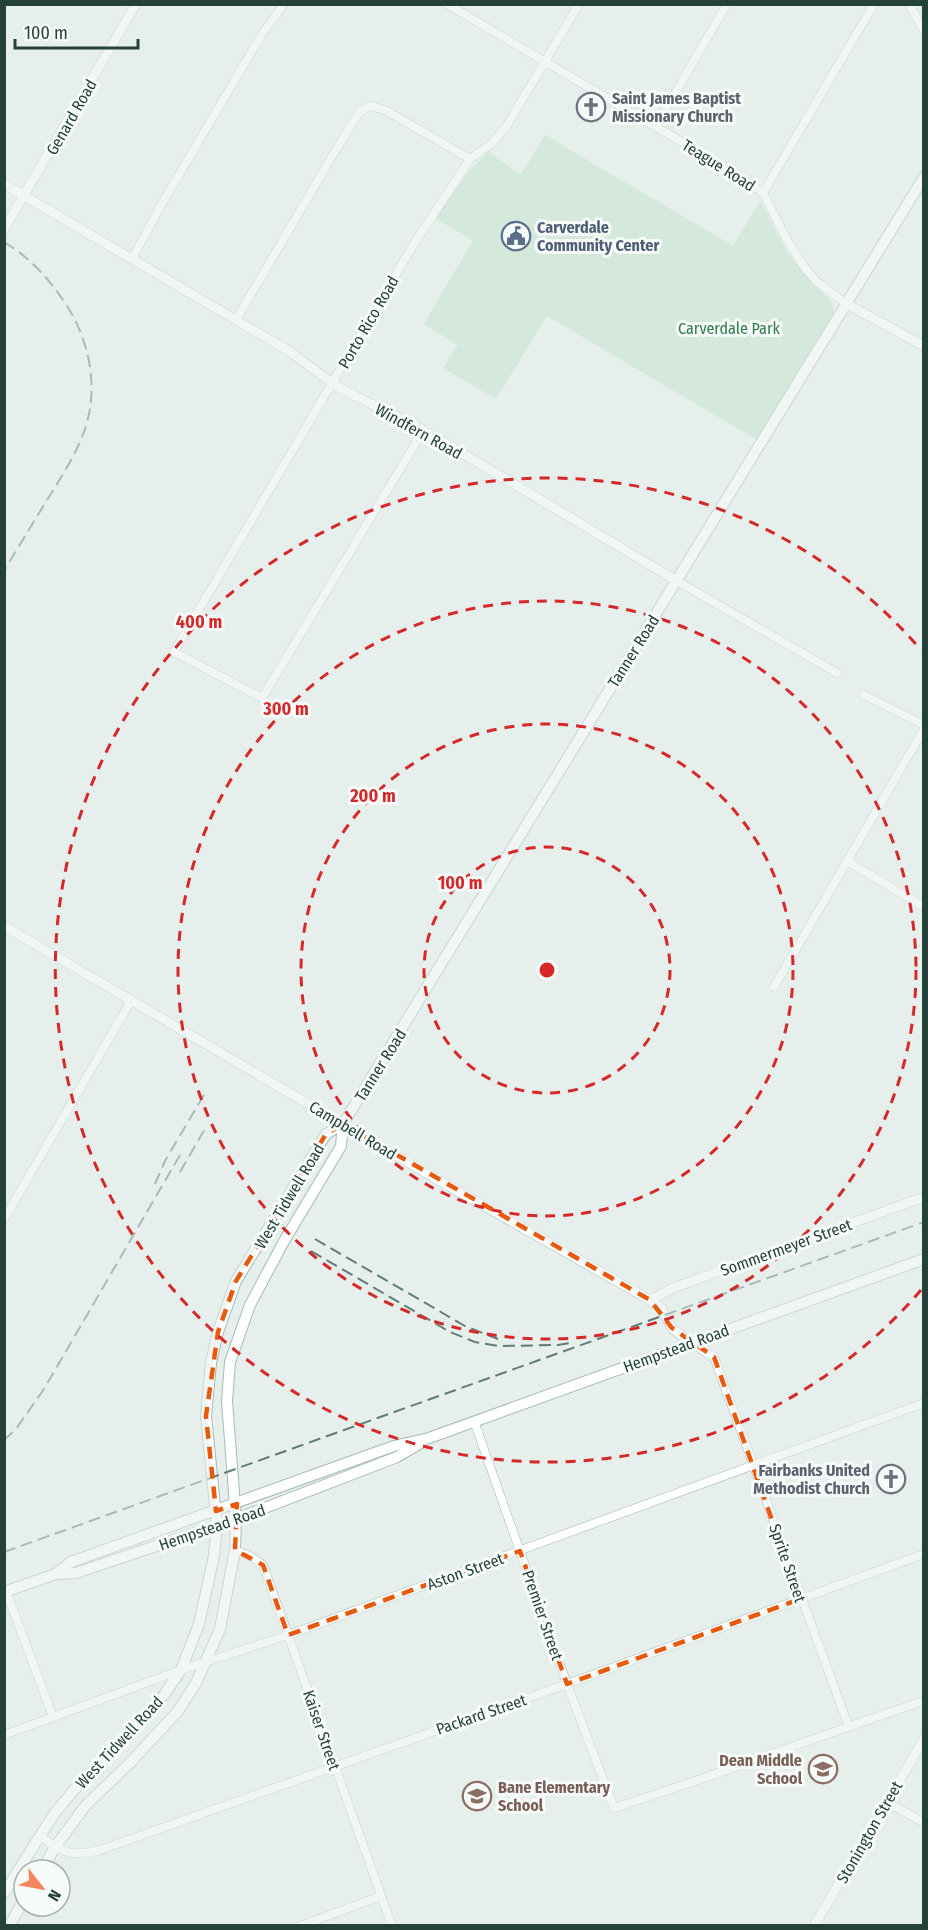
<svg xmlns="http://www.w3.org/2000/svg" width="928" height="1930" viewBox="0 0 928 1930" font-family="'Fira Sans Condensed',sans-serif">
<style>
.green{fill:#bfe0c8}
.lines{fill:none;stroke-linecap:round;stroke-linejoin:round}
.minor-casing{stroke:#a8b8b2;stroke-width:9}
.tertiary-casing{stroke:#a8b8b2;stroke-width:10}
.secondary-casing{stroke:#a4bbb3;stroke-width:12}
.minor{stroke:#fff;stroke-width:8}
.tertiary{stroke:#fff;stroke-width:9}
.secondary{stroke:#fff;stroke-width:10}
.rail{stroke:#5f7d75;stroke-width:2;stroke-dasharray:12 6;stroke-linecap:butt}
.marked{fill:none;stroke:#e8590c;stroke-width:4.5;stroke-dasharray:12 8;stroke-linejoin:round}
.ring{fill:none;stroke:#d62828;stroke-width:3;stroke-dasharray:10 8}
.labels{text-anchor:middle;stroke-width:6;stroke-linejoin:round;paint-order:stroke}
.worship-label{font-size:16px;font-weight:bold;fill:#5b616d;stroke:#f7fbf9;text-anchor:start}
.street-label{font-size:16px;fill:#24423a;stroke:#f7fbf9}
.service-label{font-size:16px;font-weight:bold;fill:#4e5e75;stroke:#f7fbf9;text-anchor:start}
.park-label{font-size:16px;fill:#2d7a4b;stroke:#f7fbf9}
.education-label{font-size:16px;font-weight:bold;fill:#785e54;stroke:#f7fbf9;text-anchor:end}
.centre{fill:#d62828;stroke:#f7fbf9;stroke-width:3}
.ring-label{font-size:18px;text-anchor:middle;font-weight:bold;fill:#d62828;stroke:#f7fbf9;stroke-width:6;stroke-linejoin:round;paint-order:stroke}
</style>
<rect width="100%" height="100%" fill="#e6efeb"/>
<polygon class="green" points="545,135 733,246 760,201 788,254 831,302 834,311 832,315 757,440 547,316 496,399 443,368 458,345 424,324 473,240 436,219 436,216 468,172 488,152 521,175"/>
<g class="lines">
<g class="minor-casing">
<g id="minor">
<polyline points="447,4 736,174 763,193 787,240 805,268 816,281 845,303"/>
<polyline points="909,4 924,31"/>
<polyline points="656,126 727,4"/>
<polyline points="763,193 874,4"/>
<polyline points="132,259 160,207 262,34 284,4"/>
<polyline points="236,320 334,153 360,111 371,106 387,111 470,159"/>
<polyline points="423,431 262,698 174,652 415,242 470,159 492,143 506,127 579,4"/>
<polyline points="677,581 837,673"/>
<polyline points="864,695 924,725"/>
<polyline points="847,861 924,907"/>
<polyline points="774,987 924,729"/>
<polyline points="4,1219 131,1001"/>
<polyline points="691,1343 714,1357 848,1725"/>
<path d="M 474,1421 L 567,1684 L 614,1808 C 718,1775 820,1735 924,1701"/>
<polyline points="235,1550 250,1556 263,1565 392,1926"/>
<polyline points="6,1591 53,1717"/>
<polyline points="4,1735 181,1670 288,1635 924,1403"/>
<polyline points="887,1802 924,1823"/>
<path d="M 40,1836 C 63,1853 71,1857 100,1850 L 567,1684 L 924,1554"/>
<polyline points="300,1926 381,1896"/>
</g>
</g>
<g class="tertiary-casing">
<g id="tertiary">
<polyline points="4,184 289,351 332,383 355,396 413,424 677,581"/>
<polyline points="4,229 136,4"/>
<polyline points="845,303 924,346"/>
<polyline points="4,926 440,1181 650,1300 661,1308 672,1328 691,1343"/>
<polyline points="650,1300 673,1288 924,1197"/>
<polyline points="814,1926 924,1739"/>
</g>
</g>
<g class="secondary-casing">
<g id="secondary">
<polyline points="56,1574 71,1562 394,1446 429,1438 924,1259"/>
<polyline points="4,1592 56,1574 76,1573 236,1519 397,1457 421,1443"/>
<polyline points="42,1870 55,1847 86,1805 130,1763 178,1711 196,1683 220,1629 235,1550 236,1519 227,1401 230,1362 250,1305 283,1243 341,1146 343,1124 924,177"/>
<polyline points="4,1893 54,1814 74,1790 157,1705 181,1670 199,1624 214,1556 217,1526 206,1416 211,1363 218,1332 236,1281 326,1134 343,1124"/>
<polyline points="9,1926 24,1900"/>
</g>
</g>
<use href="#minor" class="minor"/>
<use href="#tertiary" class="tertiary"/>
<use href="#secondary" class="secondary"/>
<g class="rail">
<path d="M 4,242 C 32,259 50,280 67,306 C 78,323 85,342 89,361 C 99,418 78,450 49,497 C 34,521 19,546 4,571"/>
<polyline points="180,1172 206,1127"/>
<polyline points="155,1184 165,1161 205,1093"/>
<polyline points="315,1239 465,1326 498,1339"/>
<polyline points="311,1251 450,1332 475,1342 499,1346 558,1345 571,1343"/>
<polyline points="4,1440 16,1429 44,1389 180,1155"/>
<polyline points="4,1552 924,1222"/>
</g>
</g>
<path d="M0 0H928V1930H0ZM 343,1124 L 650,1300 L 672,1328 L 714,1357 L 800,1599 L 567,1684 L 520,1551 L 288,1635 L 263,1565 L 235,1550 L 237,1504 L 216,1511 L 206,1416 L 218,1332 L 236,1281 L 326,1134 Z" fill="#e6efeb" fill-opacity=".55" fill-rule="evenodd"/>
<path class="marked" d="M 343,1124 L 650,1300 L 672,1328 L 714,1357 L 800,1599 L 567,1684 L 520,1551 L 288,1635 L 263,1565 L 235,1550 L 237,1504 L 216,1511 L 206,1416 L 218,1332 L 236,1281 L 326,1134 Z"/>
<g class="ring">
<circle cx="547" cy="970" r="123"/>
<circle cx="547" cy="970" r="246"/>
<circle cx="547" cy="970" r="369"/>
<path d="M921 1290A492 492 0 1 1 921 650"/>
</g>
<defs>
<g id="church-ring" transform="scale(1.5)"><circle r="9.5" fill="#f7fbf9" stroke="#6b7280" stroke-width="1.5"/><path d="M-1.2-6h2.4v3.5h3.3v2.4h-3.3V6h-2.4V-.1h-3.3v-2.4h3.3Z" fill="#6b7280"/></g>
<g id="civic-ring" transform="scale(1.5)"><circle r="9.5" fill="#f7fbf9" stroke="#5c6f8a" stroke-width="1.5"/><path d="M-.6-6.5H3V-4.5H.6V-3L4-1V1h2V6H-6V1h2V-1L-.6-3ZM-1.2 2.5V6h2.4V2.5Z" fill="#5c6f8a"/></g>
<g id="school-ring" transform="scale(1.5)"><circle r="9.5" fill="#f7fbf9" stroke="#8d6e63" stroke-width="1.5"/><path d="M0-5L7-2L0 1L-7-2ZM-4 1L0 2.5L4 1V4Q0 6-4 4Z" fill="#8d6e63"/></g>
</defs>
<g fill-rule="evenodd">
<use href="#church-ring" x="591" y="107"/>
<use href="#civic-ring" x="516" y="236"/>
<use href="#church-ring" x="891" y="1479"/>
<use href="#school-ring" x="823" y="1769"/>
<use href="#school-ring" x="477" y="1796"/>
</g>
<g class="labels">
<g class="worship-label">
<text x="612" y="104">Saint James Baptist<tspan x="612" dy="18">Missionary Church</tspan></text>
<text x="870" y="1476" text-anchor="end">Fairbanks United<tspan x="870" dy="18">Methodist Church</tspan></text>
</g>
<g class="street-label">
<text transform="translate(71 117) rotate(-60)" y="6">Genard Road</text>
<text transform="translate(719 165) rotate(32)" y="6">Teague Road</text>
<text transform="translate(368 322) rotate(-60)" y="6">Porto Rico Road</text>
<text transform="translate(419 431) rotate(29)" y="6">Windfern Road</text>
<text transform="translate(633 651) rotate(-58)" y="6">Tanner Road</text>
<text transform="translate(380 1065) rotate(-58)" y="6">Tanner Road</text>
<text transform="translate(353 1130) rotate(31)" y="6">Campbell Road</text>
<text transform="translate(289 1196) rotate(-59)" y="6">West Tidwell Road</text>
<text transform="translate(786 1247) rotate(-20)" y="6">Sommermeyer Street</text>
<text transform="translate(676 1348) rotate(-20)" y="6">Hempstead Road</text>
<text transform="translate(212 1527) rotate(-19)" y="6">Hempstead Road</text>
<text transform="translate(788 1563) rotate(71)" y="6">Sprite Street</text>
<text transform="translate(465 1571) rotate(-20)" y="6">Aston Street</text>
<text transform="translate(543 1615) rotate(71)" y="6">Premier Street</text>
<text transform="translate(481 1714) rotate(-19)" y="6">Packard Street</text>
<text transform="translate(322 1730) rotate(71)" y="6">Kaiser Street</text>
<text transform="translate(119 1742) rotate(-47)" y="6">West Tidwell Road</text>
<text transform="translate(869 1832) rotate(-60)" y="6">Stonington Street</text>
</g>
<g class="service-label">
<text x="537" y="233">Carverdale<tspan x="537" dy="18">Community Center</tspan></text>
</g>
<g class="park-label">
<text x="729" y="334">Carverdale Park</text>
</g>
<g class="education-label">
<text x="802" y="1766">Dean Middle<tspan x="802" dy="18">School</tspan></text>
<text x="498" y="1793" text-anchor="start">Bane Elementary<tspan x="498" dy="18">School</tspan></text>
</g>
</g>
<circle cx="547" cy="970" r="9" class="centre"/>
<g class="ring-label">
<text x="199" y="628">400 m</text>
<text x="286" y="715">300 m</text>
<text x="373" y="802">200 m</text>
<text x="460" y="889">100 m</text>
</g>
<rect width="928" height="1930" fill="none" stroke="#24423a" stroke-width="12"/>
<g transform="translate(42 1888) rotate(121)"><circle r="28" fill="#f7fbf9" stroke="#a3b1ad" stroke-width="1.5"/>
<path d="M0-4.5L10 22L0 15L-10 22Z" fill="#f4845f"/>
<text y="-9" font-size="16" font-weight="bold" text-anchor="middle" fill="#24423a">N</text>
</g>
<path d="M15 39v9h123v-9" fill="none" stroke="#24423a" stroke-width="3"/>
<text x="24" y="39" font-size="18" fill="#24423a" stroke="#f7fbf9" stroke-width="4.5" paint-order="stroke">100 m</text>
</svg>
